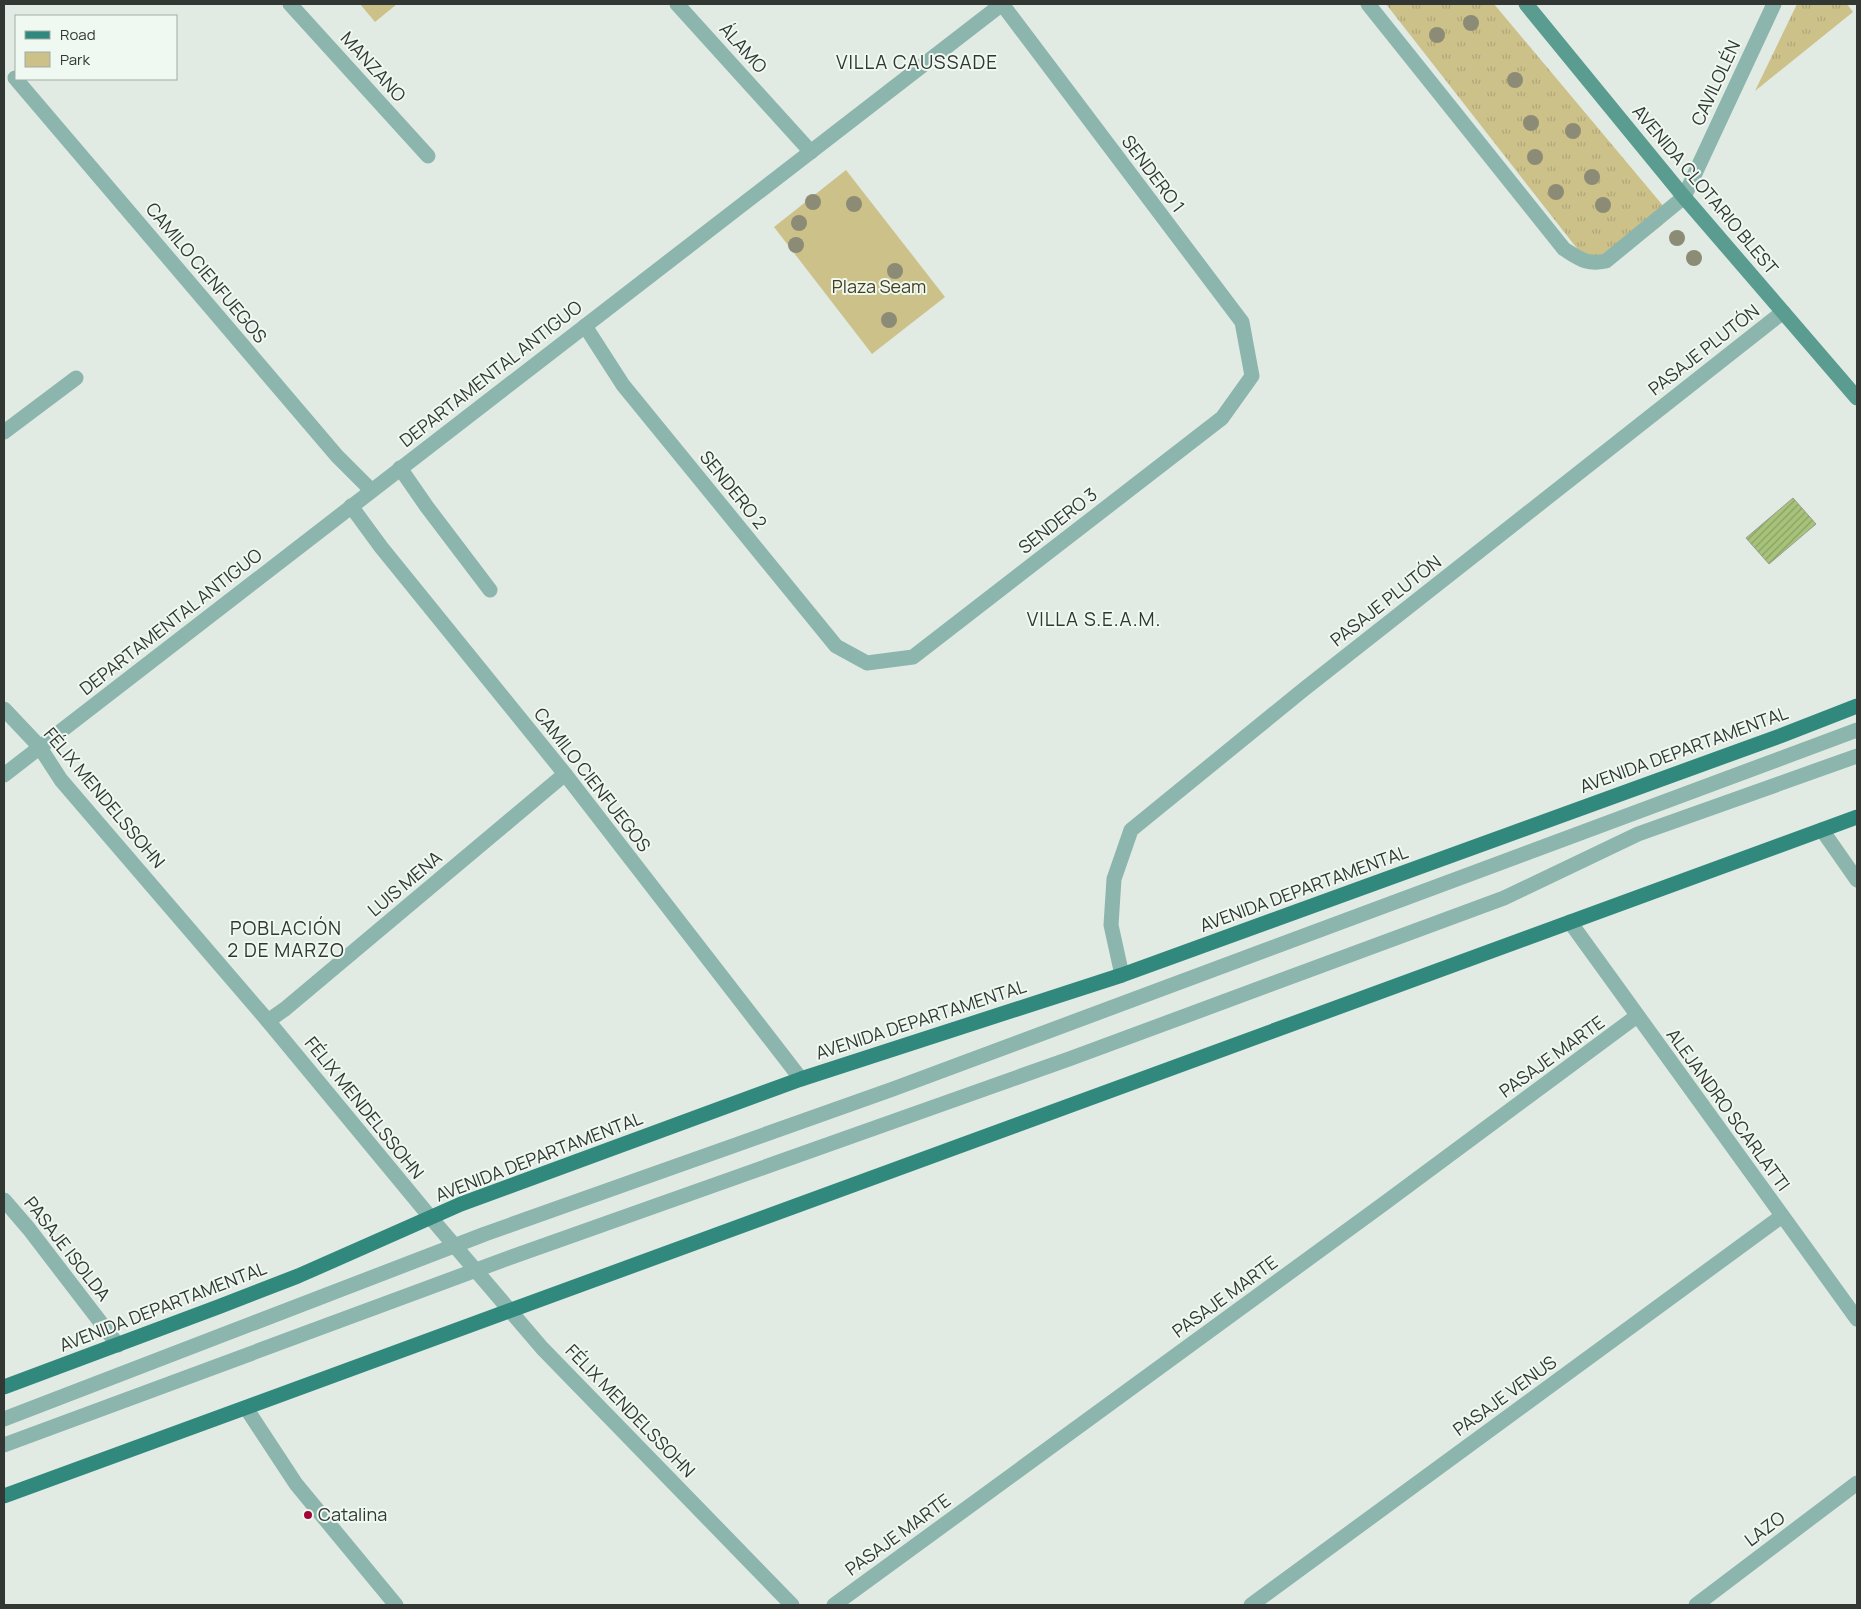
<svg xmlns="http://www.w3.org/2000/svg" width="1861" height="1609" viewBox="0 0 1861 1609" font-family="Manrope,sans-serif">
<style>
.grass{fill:url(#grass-tufts)}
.park{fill:#cdc18a}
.building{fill:url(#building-hatch);stroke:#989c93}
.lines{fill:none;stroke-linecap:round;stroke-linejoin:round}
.lane{stroke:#8cb5ad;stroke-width:15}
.street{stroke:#8cb5ad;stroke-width:15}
.secondary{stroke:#5b9c90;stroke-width:15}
.primary{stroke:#30897c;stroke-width:15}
.tree{fill:#8c8c76}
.poi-dot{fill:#a30636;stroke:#eff8f1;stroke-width:2}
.labels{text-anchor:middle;stroke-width:4;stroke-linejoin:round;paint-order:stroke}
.street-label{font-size:18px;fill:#333734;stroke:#eff8f1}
.park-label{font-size:18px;fill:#463f1c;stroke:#eff8f1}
.poi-label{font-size:18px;fill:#333734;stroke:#eff8f1;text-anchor:start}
.neighbourhood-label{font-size:19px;letter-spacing:1px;fill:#333734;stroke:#eff8f1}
</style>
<defs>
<pattern id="grass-tufts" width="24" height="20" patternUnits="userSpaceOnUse" patternTransform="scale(1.25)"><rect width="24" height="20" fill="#cdc18a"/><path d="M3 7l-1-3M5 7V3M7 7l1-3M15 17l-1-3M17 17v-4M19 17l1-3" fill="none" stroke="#b0a678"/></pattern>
<pattern id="building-hatch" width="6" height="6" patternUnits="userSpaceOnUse" patternTransform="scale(1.25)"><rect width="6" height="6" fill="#a7c37a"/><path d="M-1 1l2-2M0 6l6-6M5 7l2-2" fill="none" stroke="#899f65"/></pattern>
</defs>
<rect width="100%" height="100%" fill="#e1ebe4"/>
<g class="grass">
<polygon points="1386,4 1494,4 1665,208 1663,224 1611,265 1586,260"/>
<polygon points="1797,4 1847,4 1853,12 1755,91"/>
</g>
<g class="park">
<polygon points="360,4 397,4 375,22"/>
<polygon points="846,170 945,297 872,354 774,227"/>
</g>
<polygon class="building" points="1793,498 1816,524 1769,564 1746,538"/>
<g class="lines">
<g class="lane">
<polyline points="400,468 427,507 490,590"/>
<polyline points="4,1419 485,1234 893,1089 1857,730"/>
<polyline points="4,1445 506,1259 1069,1059 1504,898 1638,834 1857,756"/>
</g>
<g class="street">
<polyline points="290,4 428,156"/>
<polyline points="677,4 811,152"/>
<path d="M 1368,4 L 1564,249 C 1580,259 1587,265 1606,261 L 1684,197 L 1774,4"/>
<polyline points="15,78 337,456 371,490"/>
<polyline points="585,326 623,385 836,646 867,663 913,657 1222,418 1252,376 1242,322 1002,4"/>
<polyline points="4,432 76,378"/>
<polyline points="351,506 381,547 565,774 801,1079"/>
<polyline points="4,709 39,746 61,780 268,1021 431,1218 542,1348 792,1605"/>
<polyline points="4,775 1002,4"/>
<polyline points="1822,830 1857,880"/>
<polyline points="1570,922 1857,1319"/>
<polyline points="1122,975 1111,925 1114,879 1131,830 1303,690 1783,312"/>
<polyline points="268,1021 285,1009 565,774"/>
<polyline points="4,1200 29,1229 118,1345"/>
<polyline points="246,1408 296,1484 396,1605"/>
<polyline points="834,1605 1382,1205 1637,1016"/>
<polyline points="1251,1605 1782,1216"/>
<polyline points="1696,1605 1857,1483"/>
</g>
<polyline class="secondary" points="1526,4 1684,197 1857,398"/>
<g class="primary">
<polyline points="4,1387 218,1307 298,1276 461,1204 801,1079 1122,975 1780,736 1857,706"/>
<polyline points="4,1496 1857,817"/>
</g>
</g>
<g class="tree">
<circle cx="1471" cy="23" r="8"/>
<circle cx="1437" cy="35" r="8"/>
<circle cx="1515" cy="80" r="8"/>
<circle cx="1531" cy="123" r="8"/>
<circle cx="1573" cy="131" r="8"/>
<circle cx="1535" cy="157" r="8"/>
<circle cx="1592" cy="177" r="8"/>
<circle cx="1556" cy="192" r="8"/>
<circle cx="813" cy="202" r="8"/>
<circle cx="854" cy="204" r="8"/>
<circle cx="1603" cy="205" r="8"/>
<circle cx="799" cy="223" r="8"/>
<circle cx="1677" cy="238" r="8"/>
<circle cx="796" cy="245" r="8"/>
<circle cx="1694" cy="258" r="8"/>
<circle cx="895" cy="271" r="8"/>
<circle cx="889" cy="320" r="8"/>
</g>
<circle class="poi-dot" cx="308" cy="1515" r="5"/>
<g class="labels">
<g class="street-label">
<text transform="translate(743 48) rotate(48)" y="6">ÁLAMO</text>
<text transform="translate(373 67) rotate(48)" y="6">MANZANO</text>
<text transform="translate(1716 83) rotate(-65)" y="6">CAVILOLÉN</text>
<text transform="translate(1153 174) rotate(53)" y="6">SENDERO 1</text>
<text transform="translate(1705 190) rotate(50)" y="6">AVENIDA CLOTARIO BLEST</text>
<text transform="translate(206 273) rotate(50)" y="6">CAMILO CIENFUEGOS</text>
<text transform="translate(1704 350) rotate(-38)" y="6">PASAJE PLUTÓN</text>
<text transform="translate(491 374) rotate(-38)" y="6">DEPARTAMENTAL ANTIGUO</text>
<text transform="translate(733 490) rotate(51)" y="6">SENDERO 2</text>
<text transform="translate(1058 521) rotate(-38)" y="6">SENDERO 3</text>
<text transform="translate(1386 601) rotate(-38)" y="6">PASAJE PLUTÓN</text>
<text transform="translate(171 622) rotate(-38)" y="6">DEPARTAMENTAL ANTIGUO</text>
<text transform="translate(1684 750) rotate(-20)" y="6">AVENIDA DEPARTAMENTAL</text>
<text transform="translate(592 780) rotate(52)" y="6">CAMILO CIENFUEGOS</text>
<text transform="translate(104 798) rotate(50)" y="6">FÉLIX MENDELSSOHN</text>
<text transform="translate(405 884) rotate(-40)" y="6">LUIS MENA</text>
<text transform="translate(1304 889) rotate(-20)" y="6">AVENIDA DEPARTAMENTAL</text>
<text transform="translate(921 1020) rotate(-18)" y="6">AVENIDA DEPARTAMENTAL</text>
<text transform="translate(1552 1057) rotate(-36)" y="6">PASAJE MARTE</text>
<text transform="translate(364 1108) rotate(51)" y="6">FÉLIX MENDELSSOHN</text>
<text transform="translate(1728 1110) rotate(54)" y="6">ALEJANDRO SCARLATTI</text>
<text transform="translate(539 1157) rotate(-21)" y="6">AVENIDA DEPARTAMENTAL</text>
<text transform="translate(67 1249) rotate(52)" y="6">PASAJE ISOLDA</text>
<text transform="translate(1225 1297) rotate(-36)" y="6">PASAJE MARTE</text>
<text transform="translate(163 1307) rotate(-21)" y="6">AVENIDA DEPARTAMENTAL</text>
<text transform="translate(1505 1396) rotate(-36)" y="6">PASAJE VENUS</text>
<text transform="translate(630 1411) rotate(46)" y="6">FÉLIX MENDELSSOHN</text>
<text transform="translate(1765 1529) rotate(-37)" y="6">LAZO</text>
<text transform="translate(898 1535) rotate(-36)" y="6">PASAJE MARTE</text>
</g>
<g class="park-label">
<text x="879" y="293">Plaza Seam</text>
</g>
<g class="poi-label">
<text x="318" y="1521">Catalina</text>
</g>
<g class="neighbourhood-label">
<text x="917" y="69">VILLA CAUSSADE</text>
<text x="1094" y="626">VILLA S.E.A.M.</text>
<text x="286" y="935">POBLACIÓN<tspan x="286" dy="22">2 DE MARZO</tspan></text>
</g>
</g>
<rect width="1861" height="1609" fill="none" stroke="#333734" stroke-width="10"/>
<rect x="15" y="15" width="162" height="65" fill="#eff8f1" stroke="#a4aba5"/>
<rect x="25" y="31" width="25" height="8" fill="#30897c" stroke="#a4aba5"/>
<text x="60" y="40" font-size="15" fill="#333734">Road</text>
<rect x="25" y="52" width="25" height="15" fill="#cdc18a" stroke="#a4aba5"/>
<text x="60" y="65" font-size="15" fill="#333734">Park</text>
</svg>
